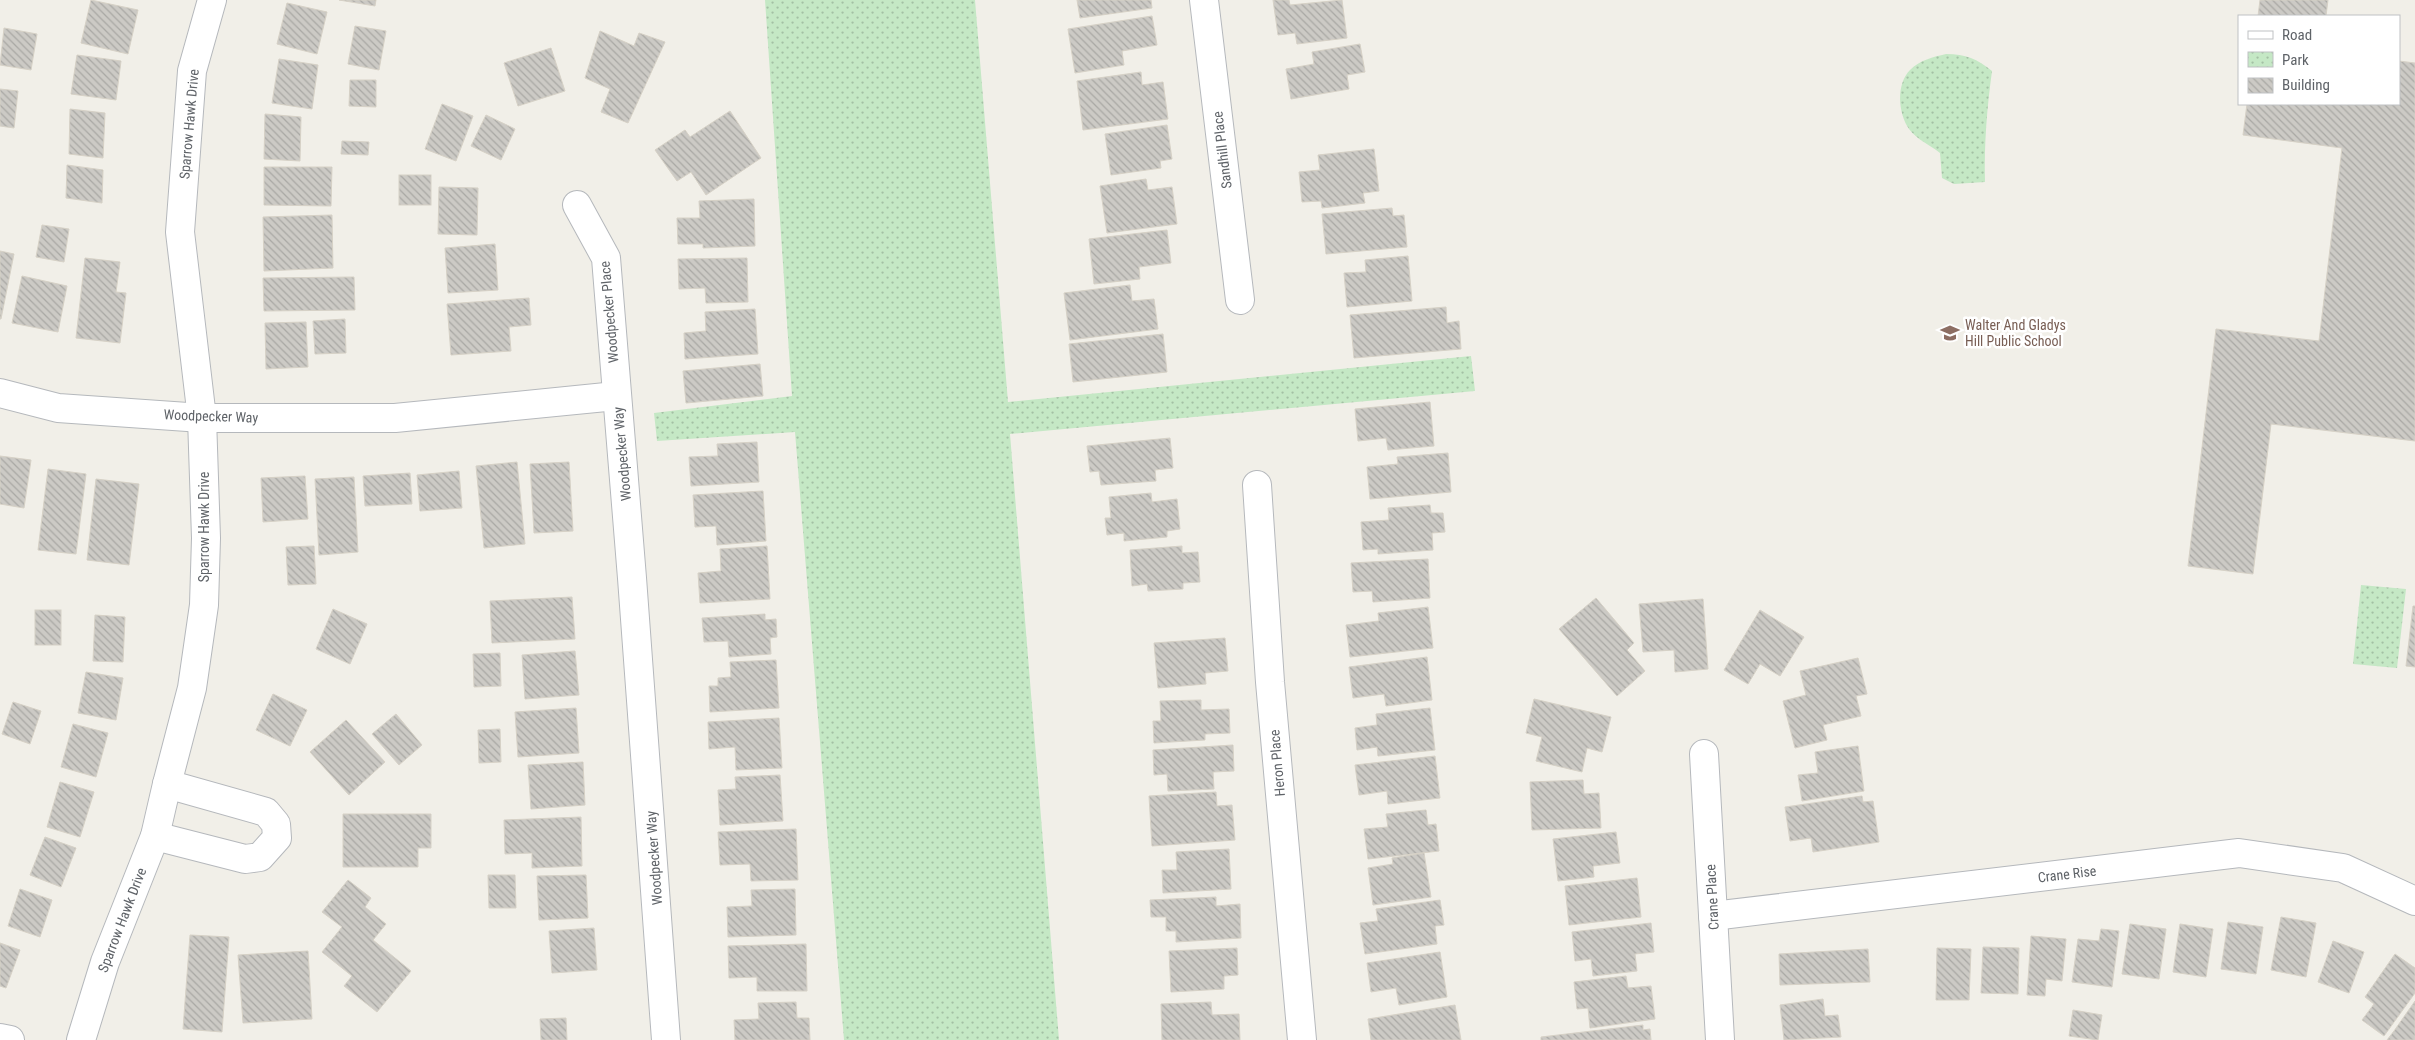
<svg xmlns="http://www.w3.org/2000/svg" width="2415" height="1040" viewBox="0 0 2415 1040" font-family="'Roboto Condensed',sans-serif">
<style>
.park{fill:url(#park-dots)}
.building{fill:url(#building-back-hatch);stroke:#d6d1c6}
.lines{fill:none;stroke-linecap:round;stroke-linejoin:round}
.minor-casing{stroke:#b5b8bc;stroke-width:30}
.minor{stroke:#fff;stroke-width:28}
.labels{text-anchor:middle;stroke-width:5;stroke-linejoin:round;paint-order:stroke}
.street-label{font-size:14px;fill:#5f6368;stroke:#fff}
.education-label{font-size:14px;fill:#785e54;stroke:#fff;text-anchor:start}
</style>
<defs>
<pattern id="park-dots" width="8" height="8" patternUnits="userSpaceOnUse" patternTransform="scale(1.25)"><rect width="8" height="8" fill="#c5e8c5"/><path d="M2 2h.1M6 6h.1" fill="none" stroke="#a3c0a4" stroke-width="1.8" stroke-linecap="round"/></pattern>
<pattern id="building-back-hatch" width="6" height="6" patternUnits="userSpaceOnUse" patternTransform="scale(1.25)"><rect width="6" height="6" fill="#cccac5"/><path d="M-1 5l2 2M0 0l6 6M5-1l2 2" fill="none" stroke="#a9a8a4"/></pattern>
</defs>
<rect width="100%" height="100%" fill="#f1efe8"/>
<g class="park">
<polygon points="765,0 975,0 1008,402 1471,356 1475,391 1010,434 1059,1040 844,1040 795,432 657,441 654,413 792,396"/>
<path d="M 1946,54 C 1966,54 1977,59 1992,71 C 1987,108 1984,144 1985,182 L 1954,184 L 1942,178 L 1940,153 C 1930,145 1916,139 1909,129 C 1898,113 1896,84 1910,70 C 1920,60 1933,57 1946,54 Z"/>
<polygon points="2361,585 2406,589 2397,668 2353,664"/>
</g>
<g class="building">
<polygon points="91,0 138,10 128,54 81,43"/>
<polygon points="339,0 376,0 375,6"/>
<polygon points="1077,0 1151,0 1152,8 1080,18"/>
<polygon points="1273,0 1289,0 1290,5 1342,0 1347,38 1297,44 1295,33 1278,35"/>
<polygon points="2260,0 2328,0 2326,16 2258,16"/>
<polygon points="287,3 327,12 317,54 277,44"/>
<polygon points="1152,16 1157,45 1122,51 1124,65 1075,73 1068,29"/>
<polygon points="355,26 386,31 379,70 348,64"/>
<polygon points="4,28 37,34 31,70 0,65"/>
<polygon points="600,31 634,46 639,33 665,42 628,123 601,112 610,89 585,78"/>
<polygon points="1360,44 1365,72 1347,75 1349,89 1291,99 1286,69 1314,64 1312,52"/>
<polygon points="551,48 565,91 518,106 504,63"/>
<polygon points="77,55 121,61 116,100 71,94"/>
<polygon points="279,59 318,65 312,109 272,103"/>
<polygon points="2399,61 2415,63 2415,441 2271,424 2253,574 2188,566 2216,329 2319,341 2342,148 2243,135 2247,104 2399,104"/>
<polygon points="1141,72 1142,85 1163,82 1168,119 1083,130 1077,81"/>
<polygon points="350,80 376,80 376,107 349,106"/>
<polygon points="0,89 18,91 14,128 0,126"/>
<polygon points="442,104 473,116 456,161 425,149"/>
<polygon points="70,109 105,113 103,158 69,154"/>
<polygon points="730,111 761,158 706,195 691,172 677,181 655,150 685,130 690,137"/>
<polygon points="265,114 301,117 300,161 264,159"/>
<polygon points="486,115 515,129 501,160 471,146"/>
<polygon points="1167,125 1172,159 1160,161 1161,168 1111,175 1105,134"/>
<polygon points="342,141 369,142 368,155 341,154"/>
<polygon points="1374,149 1379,191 1363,193 1365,203 1322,208 1321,201 1302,202 1299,172 1320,170 1318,155"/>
<polygon points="67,165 103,170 102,203 66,198"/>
<polygon points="264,167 332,167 331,206 264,205"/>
<rect x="399" y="175" width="32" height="30"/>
<polygon points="1146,179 1148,190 1172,187 1177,224 1107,233 1100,186"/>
<polygon points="439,187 478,188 477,235 438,234"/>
<polygon points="754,199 755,246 703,248 703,244 678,244 677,218 700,218 699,201"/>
<polygon points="1392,208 1393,216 1404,215 1407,247 1326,254 1322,214"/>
<polygon points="332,215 333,268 264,271 263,217"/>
<polygon points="42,225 69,229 64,262 36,257"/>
<polygon points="1167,230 1171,263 1139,267 1140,279 1094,284 1089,239"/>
<polygon points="495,244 498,290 448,293 445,248"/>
<polygon points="0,251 14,254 1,319 0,319"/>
<polygon points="1408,256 1412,301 1347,307 1344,273 1366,272 1365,260"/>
<polygon points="85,258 120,262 116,292 126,293 120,343 76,338"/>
<polygon points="747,258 748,302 706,303 705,288 679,289 678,259"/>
<polygon points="22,276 67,286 58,332 12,323"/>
<polygon points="354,277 355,310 264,311 263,278"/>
<polygon points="1130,285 1132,301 1154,299 1158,329 1070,340 1064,293"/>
<polygon points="529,298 531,325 509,327 511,351 451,355 447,304"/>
<polygon points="1446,307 1447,323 1459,321 1461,349 1354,358 1350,315"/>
<polygon points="755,309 758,354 685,359 684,333 706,331 705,312"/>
<polygon points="345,319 346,353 315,354 313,321"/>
<polygon points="306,322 308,367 266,369 265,323"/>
<polygon points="1163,334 1167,372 1073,382 1069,344"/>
<polygon points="760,364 763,396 686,403 683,371"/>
<polygon points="1430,402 1434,446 1388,450 1386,438 1358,441 1355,409"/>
<polygon points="1170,438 1173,468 1155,470 1156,481 1101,485 1099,471 1090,472 1087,446"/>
<polygon points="757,442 759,482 691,486 689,457 718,456 717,444"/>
<polygon points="1448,453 1451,492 1370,499 1367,467 1398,464 1397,457"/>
<polygon points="0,456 31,460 24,508 0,504"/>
<polygon points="517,462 525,544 484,548 476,466"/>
<polygon points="569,462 573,531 534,533 530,464"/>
<polygon points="48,469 86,474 76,554 38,550"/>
<polygon points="459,471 462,508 420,511 417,475"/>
<polygon points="410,473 412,504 365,506 363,476"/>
<polygon points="305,476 308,519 263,522 261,478"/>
<polygon points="354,477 358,552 319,555 315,479"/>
<polygon points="96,479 139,484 129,565 87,560"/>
<polygon points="763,491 766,541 717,545 716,526 695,527 693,495"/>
<polygon points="1151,493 1152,502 1177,499 1180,529 1167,531 1167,537 1124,541 1124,533 1107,535 1105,518 1111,518 1109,497"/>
<polygon points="1430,505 1431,513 1443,513 1445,532 1432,533 1433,550 1378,554 1378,549 1363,550 1361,522 1389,520 1388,508"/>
<polygon points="314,546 316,584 288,585 286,547"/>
<polygon points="767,546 770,599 700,603 698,573 721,571 720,549"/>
<polygon points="1182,546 1182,553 1198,552 1200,582 1183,583 1183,589 1148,591 1147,584 1132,586 1130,550"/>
<polygon points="1428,559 1430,598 1373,602 1372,591 1353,592 1351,563"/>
<polygon points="572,597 575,639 492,643 490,601"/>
<polygon points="1596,598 1634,643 1627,650 1645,671 1617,696 1559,629"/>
<polygon points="1703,599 1708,669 1675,672 1674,650 1643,652 1639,604"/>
<polygon points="2413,606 2415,606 2415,667 2406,666"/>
<polygon points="1428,607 1433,648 1350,657 1346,625 1379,621 1378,613"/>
<polygon points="333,609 367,624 350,664 316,649"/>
<rect x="35" y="610" width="26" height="35"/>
<polygon points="1760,610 1804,637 1780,676 1760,664 1748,684 1724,670"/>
<polygon points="765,614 765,620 776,619 777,637 770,638 771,654 729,657 728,641 704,642 702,618"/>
<polygon points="95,615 125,617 123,662 93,661"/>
<polygon points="1225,638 1228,671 1205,673 1206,684 1158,688 1154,643"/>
<polygon points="575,651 579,695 525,699 522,655"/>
<polygon points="500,653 501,686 474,687 473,654"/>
<polygon points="1427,657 1432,700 1386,706 1384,694 1353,698 1349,667"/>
<polygon points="1858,658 1867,694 1856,696 1861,716 1823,725 1827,740 1795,748 1783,701 1806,695 1800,671"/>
<polygon points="776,660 779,708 710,712 709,686 718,686 718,678 731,677 730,662"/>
<polygon points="86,672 123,678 116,720 78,713"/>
<polygon points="273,694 307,710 290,746 256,730"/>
<polygon points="1534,699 1611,717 1602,752 1587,748 1582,772 1536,761 1542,737 1526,733"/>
<polygon points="1201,700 1201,710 1229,709 1230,733 1205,734 1205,740 1154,743 1153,721 1161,721 1160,701"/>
<polygon points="13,702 41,711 30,744 2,734"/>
<polygon points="576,708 579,753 518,757 515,712"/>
<polygon points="1430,708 1435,750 1378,756 1377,747 1357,750 1355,728 1377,725 1376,714"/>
<polygon points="396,714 422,745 399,765 372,734"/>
<polygon points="779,718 782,768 736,770 735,747 709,749 708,722"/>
<polygon points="346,720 385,762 349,795 310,752"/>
<polygon points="73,724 108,733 96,777 61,767"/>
<polygon points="500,729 501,762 479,763 478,730"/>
<polygon points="1233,745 1234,771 1213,772 1214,789 1168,791 1167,774 1154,775 1153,750"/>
<polygon points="1858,746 1864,791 1802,801 1798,775 1818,773 1815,752"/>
<polygon points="1435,756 1440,798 1388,804 1387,791 1359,795 1355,765"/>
<polygon points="583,762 585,805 531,809 528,765"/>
<polygon points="780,775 783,821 720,825 718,790 736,789 735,777"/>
<polygon points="1583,780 1584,794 1599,793 1601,828 1532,830 1530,782"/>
<polygon points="60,782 94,792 80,837 47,827"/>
<polygon points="1216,792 1217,806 1232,805 1235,840 1152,846 1149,796"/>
<polygon points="1862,796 1863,802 1873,801 1879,842 1813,852 1811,838 1790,841 1785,807"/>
<polygon points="1426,810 1428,825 1436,824 1439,851 1368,859 1364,829 1388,827 1386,814"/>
<polygon points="343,814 431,814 431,848 418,848 418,867 343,867"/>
<polygon points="581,817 582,866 532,868 532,853 505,854 504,820"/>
<polygon points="796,829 798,880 751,881 750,864 720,865 718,832"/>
<polygon points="1616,832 1620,863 1593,866 1594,877 1558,881 1553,839"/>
<polygon points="45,837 76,848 61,887 30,875"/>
<polygon points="1229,849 1231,889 1163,893 1162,870 1177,870 1176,852"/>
<polygon points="1424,853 1431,897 1373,905 1368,868 1393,864 1392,858"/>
<polygon points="488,875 515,875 516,908 489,908"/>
<polygon points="586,875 588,918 539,920 537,876"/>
<polygon points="1637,878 1641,917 1569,925 1565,886"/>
<polygon points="348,880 371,898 365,907 386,924 373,940 411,971 377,1012 344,986 352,976 322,952 342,927 322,912"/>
<polygon points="20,889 52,900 40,937 8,926"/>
<polygon points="795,889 796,935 728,937 727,907 752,906 751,890"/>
<polygon points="1216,897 1216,906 1240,904 1241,938 1176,942 1176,931 1166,931 1166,917 1151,917 1150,900"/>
<polygon points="1440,900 1444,925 1435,926 1437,944 1365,954 1360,923 1378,921 1376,909"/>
<polygon points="2281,917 2316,923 2306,977 2271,970"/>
<polygon points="2228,922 2263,927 2256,974 2221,969"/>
<polygon points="1651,923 1654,952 1635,954 1637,971 1593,976 1591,959 1575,961 1572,932"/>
<polygon points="2130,924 2166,929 2159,979 2122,974"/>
<polygon points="2180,924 2213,929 2206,977 2173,972"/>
<polygon points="594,928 597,970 552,973 549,931"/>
<polygon points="2101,929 2119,931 2112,987 2072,982 2078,939 2099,941"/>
<polygon points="190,935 229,937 222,1032 183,1029"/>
<polygon points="2031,936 2066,939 2062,981 2046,979 2045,996 2027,995"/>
<polygon points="2333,941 2364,952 2349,993 2318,982"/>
<polygon points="0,943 20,950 6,988 0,986"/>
<polygon points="806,944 807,991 757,991 757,977 729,978 728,946"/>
<polygon points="1983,947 2019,948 2018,994 1981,993"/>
<polygon points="1237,948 1238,975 1224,976 1224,989 1171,992 1169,951"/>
<polygon points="1937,948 1971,949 1969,1000 1936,1000"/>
<polygon points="1868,949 1870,982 1780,985 1779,954"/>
<polygon points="308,951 312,1019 243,1023 238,955"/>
<polygon points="1440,952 1447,997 1399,1005 1396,988 1371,992 1367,963"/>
<polygon points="2395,954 2415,968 2415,993 2384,1036 2362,1020 2374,1004 2365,997"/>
<polygon points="1626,976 1628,988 1651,986 1655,1019 1590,1028 1588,1008 1577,1009 1574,982"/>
<polygon points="1823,999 1825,1016 1838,1015 1841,1037 1784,1040 1780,1005"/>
<polygon points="2415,1001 2415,1040 2387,1040 2394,1031"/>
<polygon points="796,1002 797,1018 809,1018 810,1040 735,1040 734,1020 759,1019 758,1003"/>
<polygon points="1211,1002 1212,1015 1239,1014 1240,1040 1162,1040 1161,1004"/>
<polygon points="1455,1005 1461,1040 1371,1040 1368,1019"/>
<polygon points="2073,1010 2102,1015 2098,1040 2069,1036"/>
<polygon points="566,1018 567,1040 541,1040 540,1019"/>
<polygon points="1643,1025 1643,1030 1650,1029 1651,1040 1541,1040 1541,1037"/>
</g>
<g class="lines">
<g class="minor-casing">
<g id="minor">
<polyline points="1204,0 1240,300"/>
<polyline points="577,205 606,258 632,578 666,1040"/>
<polyline points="0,393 58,408 202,418 395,418 616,396"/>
<polyline points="1257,485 1270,682 1302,1040"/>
<polyline points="1704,754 1720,1040"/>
<polyline points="155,836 245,859 260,857 277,838 276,824 266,812 167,784"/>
<polyline points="1713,916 2239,853 2343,868 2415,901"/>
<polyline points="0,1038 10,1040"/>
<polyline points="81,1040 105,962 155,836 167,784 192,688 204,605 206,538 202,418 180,232 192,71 212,0"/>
</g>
</g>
<use href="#minor" class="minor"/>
</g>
<defs>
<g id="school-bare" transform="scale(1.5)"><path d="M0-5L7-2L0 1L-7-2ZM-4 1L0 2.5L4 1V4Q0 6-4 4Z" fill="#8d6e63" stroke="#fff" stroke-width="2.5" paint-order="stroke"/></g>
</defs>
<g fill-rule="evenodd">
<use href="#school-bare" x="1950" y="333"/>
</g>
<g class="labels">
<g class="street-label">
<text transform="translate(189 124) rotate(-85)" y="5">Sparrow Hawk Drive</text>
<text transform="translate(1222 150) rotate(-97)" y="5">Sandhill Place</text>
<text transform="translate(609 312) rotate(-95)" y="5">Woodpecker Place</text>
<text transform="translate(211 416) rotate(2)" y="5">Woodpecker Way</text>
<text transform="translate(622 454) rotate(-95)" y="5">Woodpecker Way</text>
<text transform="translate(204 527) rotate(-90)" y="5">Sparrow Hawk Drive</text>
<text transform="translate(1277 763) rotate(-95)" y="5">Heron Place</text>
<text transform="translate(654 858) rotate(-94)" y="5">Woodpecker Way</text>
<text transform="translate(2067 874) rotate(-7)" y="5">Crane Rise</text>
<text transform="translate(1712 897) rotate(-93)" y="5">Crane Place</text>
<text transform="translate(122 920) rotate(-69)" y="5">Sparrow Hawk Drive</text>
</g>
<g class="education-label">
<text x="1965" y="330">Walter And Gladys<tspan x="1965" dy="16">Hill Public School</tspan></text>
</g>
</g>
<rect x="2238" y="15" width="162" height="90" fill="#ffffff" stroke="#bfc1c3"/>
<rect x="2248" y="31" width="25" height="8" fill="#ffffff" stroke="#bfc1c3"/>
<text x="2282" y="40" font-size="15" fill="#5f6368">Road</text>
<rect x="2248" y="52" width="25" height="15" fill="url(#park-dots)" stroke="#bfc1c3"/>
<text x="2282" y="65" font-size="15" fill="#5f6368">Park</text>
<rect x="2248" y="78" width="25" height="15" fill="url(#building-back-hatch)" stroke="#bfc1c3"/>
<text x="2282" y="90" font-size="15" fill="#5f6368">Building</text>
</svg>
